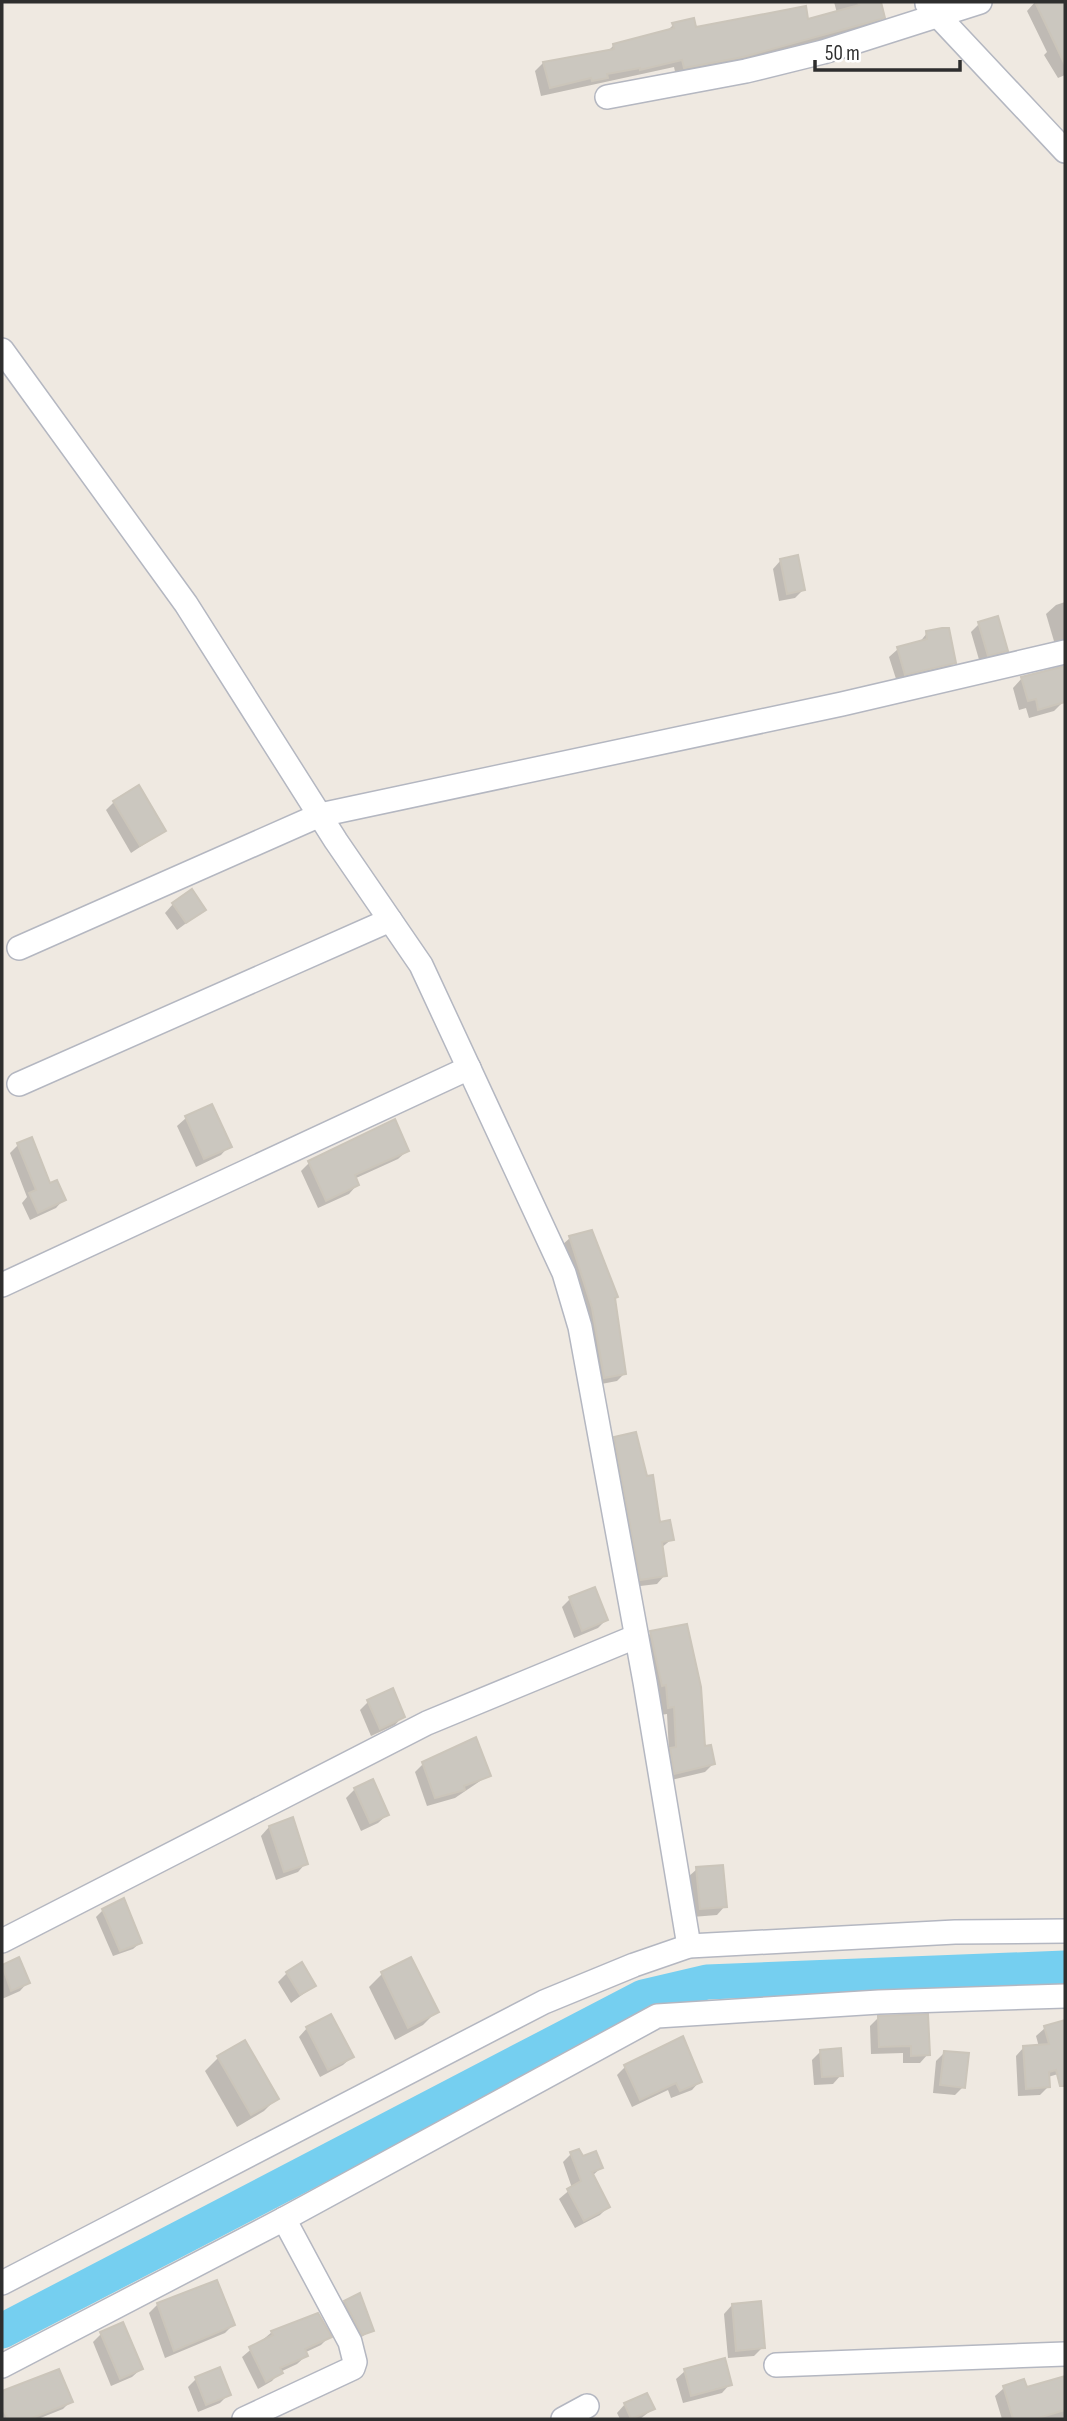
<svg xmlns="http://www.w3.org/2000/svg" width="1067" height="2421" viewBox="0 0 1067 2421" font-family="'Sofia Sans Condensed',sans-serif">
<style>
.shadow{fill:#0003}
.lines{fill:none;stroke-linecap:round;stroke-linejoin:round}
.river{stroke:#75cff0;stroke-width:35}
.building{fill:#cbc7bf;stroke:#cbc5ba;stroke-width:2}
.minor-casing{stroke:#b4b7c1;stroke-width:26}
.minor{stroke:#fff;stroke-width:23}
</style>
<rect width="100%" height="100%" fill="#efe9e1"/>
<g class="shadow">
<polygon points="834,2 880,2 883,17 875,25 733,65 676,76 674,67 541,96 535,71 543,63 607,52 614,45 666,32 673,25 695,29 806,21 837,13"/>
<polygon points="1035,2 1065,2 1065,75 1058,78 1044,55 1047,52 1027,11"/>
<polygon points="781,560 803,590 795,598 779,601 773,569"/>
<polygon points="1065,602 1065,650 1056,648 1046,614 1056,605"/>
<polygon points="979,624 1006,650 997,659 980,663 971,632"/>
<polygon points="927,633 954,663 945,671 897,682 889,657 898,649 919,643"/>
<polygon points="1065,677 1065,700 1054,711 1029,718 1026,708 1019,710 1013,688 1022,678"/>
<polygon points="114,802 164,831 131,853 106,810"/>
<polygon points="173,904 204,910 177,930 165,913"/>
<polygon points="211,1106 229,1146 221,1155 196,1167 177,1126 186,1118"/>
<polygon points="18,1145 49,1186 64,1199 56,1208 30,1220 22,1203 27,1197 10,1153"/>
<polygon points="407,1151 398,1159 354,1179 357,1185 349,1194 318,1208 301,1171 309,1163"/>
<polygon points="570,1238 612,1281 625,1373 617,1381 596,1385 562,1245"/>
<polygon points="615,1439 659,1524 672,1539 661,1548 665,1575 657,1584 632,1587 607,1448"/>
<polygon points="570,1599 606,1620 598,1628 574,1638 562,1607"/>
<polygon points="651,1633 713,1764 705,1772 667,1781 663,1758 669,1752 667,1714 660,1715 659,1691 654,1693 643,1641"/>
<polygon points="368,1702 403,1716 395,1725 371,1736 360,1710"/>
<polygon points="423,1764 489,1775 455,1798 427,1806 415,1772"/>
<polygon points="355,1789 387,1815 378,1823 361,1831 346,1798"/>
<polygon points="269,1827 306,1863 298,1872 276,1880 261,1836"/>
<polygon points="697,1869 725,1906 717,1915 692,1917 688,1877"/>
<polygon points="103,1910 140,1943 133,1949 113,1956 96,1917"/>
<polygon points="18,1959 28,1982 20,1991 2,1999 2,1967"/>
<polygon points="410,1959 436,2012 423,2025 395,2040 369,1987 382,1974"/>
<polygon points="287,1973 314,1986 291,2003 278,1982"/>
<polygon points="878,2018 928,2054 920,2063 903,2063 903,2053 871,2054 870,2026"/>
<polygon points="1065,2022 1065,2072 1048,2077 1048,2087 1040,2095 1018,2096 1016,2056 1024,2047 1039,2047 1036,2036 1045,2028"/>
<polygon points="307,2028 352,2057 343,2065 320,2077 299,2037"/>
<polygon points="244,2042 277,2098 264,2111 237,2127 205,2071 218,2058"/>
<polygon points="820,2052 841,2075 833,2084 814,2085 812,2060"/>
<polygon points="945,2052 963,2087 955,2095 933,2093 936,2061"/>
<polygon points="625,2067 700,2081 692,2090 671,2098 668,2090 632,2107 617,2075"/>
<polygon points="571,2154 601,2168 592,2176 608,2207 600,2215 575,2228 559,2199 572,2188 563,2162"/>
<polygon points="359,2295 372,2330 354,2342 337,2308 346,2300"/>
<polygon points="158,2304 233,2325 225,2333 165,2358 149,2313"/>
<polygon points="732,2305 763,2347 754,2356 728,2358 724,2314"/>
<polygon points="272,2332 329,2337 321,2345 304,2353 306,2356 297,2364 280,2372 272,2381 258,2389 242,2357"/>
<polygon points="101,2334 141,2369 132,2377 111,2386 93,2342"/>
<polygon points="59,2371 71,2401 63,2409 38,2419 2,2419 2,2395"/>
<polygon points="685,2371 730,2384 722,2393 683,2403 676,2379"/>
<polygon points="1065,2378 1065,2419 1002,2419 995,2396 1004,2388 1023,2382 1026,2389"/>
<polygon points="196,2379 229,2394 220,2403 198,2412 188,2387"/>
<polygon points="625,2404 653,2409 640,2419 620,2419 617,2413"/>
</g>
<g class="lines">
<polyline class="river" points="2,2331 643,1997 707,1982 1065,1968"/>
</g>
<g class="building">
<polygon points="858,2 881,2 885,18 743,57 684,68 682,60 640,70 640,68 607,74 608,78 592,81 591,78 550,88 543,62 614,49 613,44 674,28 672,23 694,18 696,27 806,6 808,19 859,5"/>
<polygon points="1035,2 1065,2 1065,65"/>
<polygon points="798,555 805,590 787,594 780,559"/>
<polygon points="998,616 1008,651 988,656 978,622"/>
<polygon points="942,628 949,628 956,663 905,675 897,647 927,639 926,631"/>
<polygon points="1065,666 1065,702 1038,710 1036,699 1028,701 1021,677"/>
<polygon points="139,785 166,831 140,846 113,801"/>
<polygon points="192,889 206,910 186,923 172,903"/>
<polygon points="212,1104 232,1147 204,1159 185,1116"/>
<polygon points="395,1119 409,1151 355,1175 359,1185 326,1201 308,1161"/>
<polygon points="32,1137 50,1183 57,1180 66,1200 38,1213 29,1193 36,1190 17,1143"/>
<polygon points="592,1230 618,1297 615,1298 626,1374 604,1378 592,1308 569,1236"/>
<polygon points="636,1432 647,1476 653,1475 660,1522 670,1520 674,1540 662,1542 667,1576 640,1580 614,1437"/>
<polygon points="595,1587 608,1620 582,1631 569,1597"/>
<polygon points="687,1624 701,1687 705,1746 711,1745 715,1764 674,1774 670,1748 676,1747 674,1707 668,1708 666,1685 662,1686 650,1631"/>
<polygon points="393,1688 405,1717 380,1729 367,1700"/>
<polygon points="476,1737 491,1776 464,1786 465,1790 435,1798 422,1762"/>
<polygon points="373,1779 389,1815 370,1823 354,1788"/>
<polygon points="293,1817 308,1864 284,1872 269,1826"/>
<polygon points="723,1865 727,1907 700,1909 696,1867"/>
<polygon points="124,1898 142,1943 120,1951 102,1909"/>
<polygon points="19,1957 30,1983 11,1991 2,1965"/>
<polygon points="411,1957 439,2012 408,2028 381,1972"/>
<polygon points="302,1962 316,1986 300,1995 286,1972"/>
<polygon points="331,2014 354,2057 328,2070 306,2027"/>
<polygon points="928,2014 930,2055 911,2056 911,2046 879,2047 878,2016"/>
<polygon points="1065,2020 1065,2086 1060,2086 1056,2070 1049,2072 1050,2087 1026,2089 1023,2046 1049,2044 1044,2026"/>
<polygon points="683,2036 702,2082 680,2091 676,2083 640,2100 624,2065"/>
<polygon points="245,2040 279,2099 251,2115 217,2056"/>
<polygon points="841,2048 843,2076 822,2077 820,2050"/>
<polygon points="944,2051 969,2053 965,2088 940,2085"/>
<polygon points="579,2149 583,2156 596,2151 603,2168 592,2172 610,2207 584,2221 567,2189 581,2181 570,2152"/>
<polygon points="217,2280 235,2325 174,2351 157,2303"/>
<polygon points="360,2293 374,2331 362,2335 344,2301"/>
<polygon points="761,2301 765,2348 736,2351 732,2304"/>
<polygon points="318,2313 332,2337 305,2349 308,2356 280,2368 283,2373 266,2382 249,2347 273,2335 271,2331"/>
<polygon points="123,2322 143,2369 120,2379 100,2332"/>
<polygon points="725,2358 732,2385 691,2396 684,2369"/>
<polygon points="220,2367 231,2395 206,2405 195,2377"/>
<polygon points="59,2369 73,2402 30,2419 8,2419 2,2407 2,2391"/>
<polygon points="1065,2376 1065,2410 1035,2419 1013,2419 1003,2386 1024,2379 1027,2387"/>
<polygon points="647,2393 655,2409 631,2419 624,2403"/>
</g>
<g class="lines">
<g class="minor-casing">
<g id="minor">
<polyline points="927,4 1065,151"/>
<polyline points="607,97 746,71 823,52 980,2"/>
<polyline points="2,350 186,604 336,841 421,965 564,1273 580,1327 645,1682 689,1946"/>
<polyline points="19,948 320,815 842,704 1065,652"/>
<polyline points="19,1084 390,920"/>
<polyline points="2,1285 469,1068"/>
<polyline points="2,1941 427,1723 635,1637"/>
<polyline points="2,2283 544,2002 634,1965 689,1946 955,1932 1065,1931"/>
<polyline points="776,2365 1065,2354"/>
<polyline points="2,2366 284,2219 657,2016 879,2002 1065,1996"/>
<polyline points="244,2419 353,2368 355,2362 350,2342 284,2219"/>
<polyline points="563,2419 587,2406"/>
</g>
</g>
<use href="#minor" class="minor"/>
</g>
<rect width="1067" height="2421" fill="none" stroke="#2e2e2e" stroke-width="7"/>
<path d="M815 60v10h145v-10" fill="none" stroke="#2e2e2e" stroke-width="3.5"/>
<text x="825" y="60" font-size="21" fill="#2e2e2e" stroke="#ffffff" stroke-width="5" paint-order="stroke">50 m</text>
</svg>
